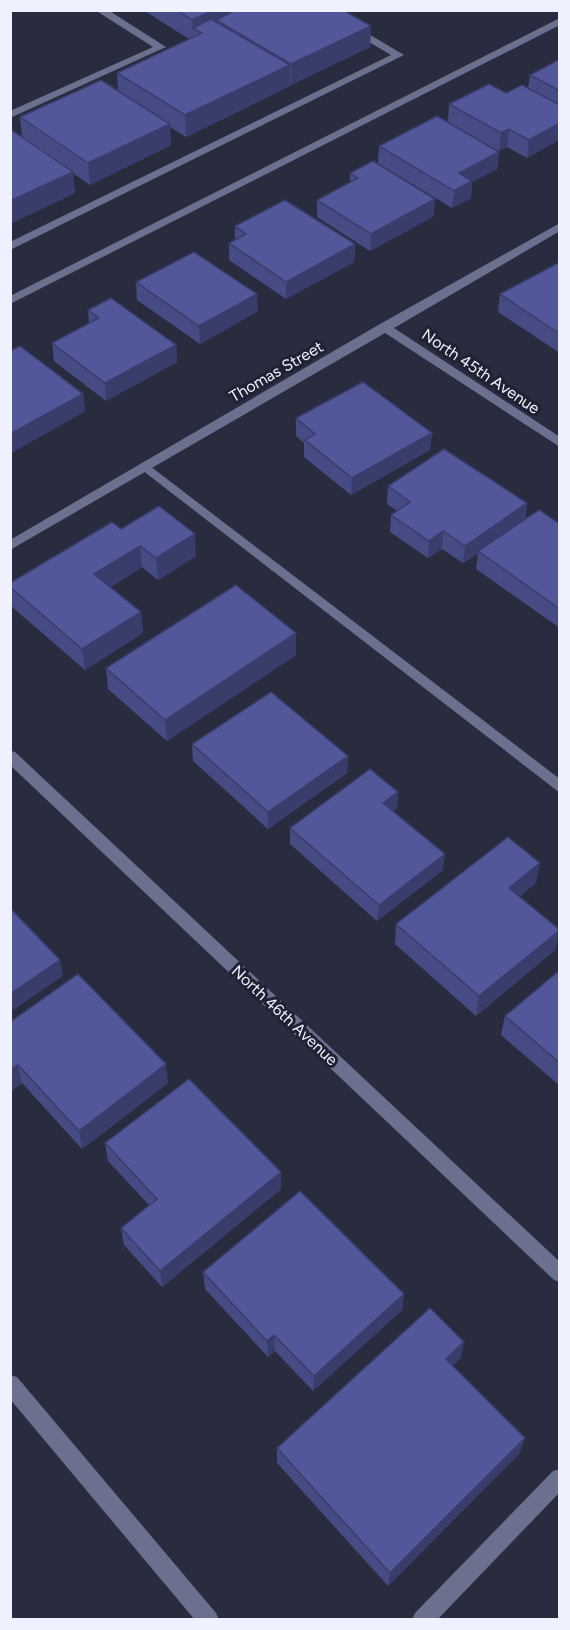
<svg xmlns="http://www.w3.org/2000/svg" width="570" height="1630" viewBox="0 0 570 1630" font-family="Figtree,sans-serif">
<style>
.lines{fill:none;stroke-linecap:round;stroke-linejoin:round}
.service{fill:#6c708f;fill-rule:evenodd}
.minor{fill:#6c708f;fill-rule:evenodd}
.tertiary{fill:#6c708f;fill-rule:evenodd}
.wall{fill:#474b84}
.shaded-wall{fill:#393d6c}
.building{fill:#52579a;stroke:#393d6c;stroke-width:1.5}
.labels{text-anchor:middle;stroke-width:6;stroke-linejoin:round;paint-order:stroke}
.street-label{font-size:16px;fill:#eff1fe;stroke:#202234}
</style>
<rect width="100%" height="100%" fill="#292c3e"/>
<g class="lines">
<g class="service">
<polygon points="95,10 108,10 166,47 10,118 10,111 153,47"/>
<polygon points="315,10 328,10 404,55 10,250 10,242 391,55"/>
<polygon points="560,18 560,25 10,304 10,296"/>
<polygon points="146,463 560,779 560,793 142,470 140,467"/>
<polygon points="10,1375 17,1377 216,1613 219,1620 195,1620 10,1399"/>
<polygon points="560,1469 560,1492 437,1620 412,1620 415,1613 553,1471"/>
</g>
<polygon class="minor" points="560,223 560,231 394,328 560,437 560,447 385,333 10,550 10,540 380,324"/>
<polygon class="tertiary" points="10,751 15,752 560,1262 560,1282 554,1280 10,765"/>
</g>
<g class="wall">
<polygon points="143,10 343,10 371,26 370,47 291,85 290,85 290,86 186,137 170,127 171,145 90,185 73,173 75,193 10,224 10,129 22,137 20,117 118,90 117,73 189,39"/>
<polygon points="560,59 560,139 527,158 507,147 499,151 448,122 449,104 528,88 530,75"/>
<polygon points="379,146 499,152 497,169 472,182 471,198 452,208 378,163"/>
<polygon points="350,173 434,216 370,251 317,217 317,200 350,183"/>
<polygon points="235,226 355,244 354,262 286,299 229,260 229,243 235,239"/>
<polygon points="560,264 560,353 498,312 500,294"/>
<polygon points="136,282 258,311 200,344 137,300"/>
<polygon points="88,310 176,345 177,362 106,401 54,361 52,343 89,324"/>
<polygon points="10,351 83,394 85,411 13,452 10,450"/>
<polygon points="296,418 432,433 430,450 351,495 304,457 304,443 296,436"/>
<polygon points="388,486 527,503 525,520 560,524 560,628 476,569 478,553 463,563 442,549 428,558 390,532 391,515 397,511 387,504"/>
<polygon points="121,529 196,556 158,580 142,567 111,587 141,612 143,633 85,670 11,606 10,583"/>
<polygon points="296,655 167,741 108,689 106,668"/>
<polygon points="192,744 348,756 347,773 268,829 193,761"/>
<polygon points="398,792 397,808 393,811 443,870 377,921 290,844 290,828"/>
<polygon points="536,883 519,897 555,950 476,1016 395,944 396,924"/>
<polygon points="560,970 560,1086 501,1035 505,1016"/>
<polygon points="10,1022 168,1083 82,1149 22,1083 10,1092"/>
<polygon points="105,1143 281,1172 281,1189 162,1287 124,1245 121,1228 149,1205 108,1161"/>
<polygon points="203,1272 404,1294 402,1310 313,1391 275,1351 268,1357 205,1289"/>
<polygon points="461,1357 452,1366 520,1453 388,1586 277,1463 277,1448"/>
</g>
<g class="shaded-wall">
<polygon points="214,10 263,10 216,20 216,31 193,28 193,41 192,20"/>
<polygon points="371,26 370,47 291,85 291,64"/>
<polygon points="290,65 290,86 186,137 185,115"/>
<polygon points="560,123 560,139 527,158 529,140"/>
<polygon points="170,124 171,145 90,185 88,163"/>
<polygon points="509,129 507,147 499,151 501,133"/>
<polygon points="499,152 497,169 472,182 471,198 452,208 454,191 459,173"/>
<polygon points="73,172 75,193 10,224 10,201"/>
<polygon points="435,199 434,216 370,251 371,234"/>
<polygon points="355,244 354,262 286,299 286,282"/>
<polygon points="257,294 258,311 200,344 199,326"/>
<polygon points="176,345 177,362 106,401 105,383"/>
<polygon points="83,394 85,411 13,452 10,434"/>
<polygon points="432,433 430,450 351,495 352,478"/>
<polygon points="527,503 524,520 478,551 478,553 463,563 465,546"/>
<polygon points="443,531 442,549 428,558 429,541"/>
<polygon points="195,534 196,556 158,580 156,558"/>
<polygon points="140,546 142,567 97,596 94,574"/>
<polygon points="141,612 143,633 85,670 82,649"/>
<polygon points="296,633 296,655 167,741 165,720"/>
<polygon points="348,756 347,773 268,829 268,812"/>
<polygon points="398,792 397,808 382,819 383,803"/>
<polygon points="445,854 443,870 377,921 379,905"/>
<polygon points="540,863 536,883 505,908 509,888"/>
<polygon points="560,930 555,950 476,1016 479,996"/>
<polygon points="60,960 63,976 10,1012 10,994"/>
<polygon points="166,1064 168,1083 82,1149 79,1131"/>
<polygon points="18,1065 22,1083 10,1092 10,1070"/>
<polygon points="281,1172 281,1189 162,1287 160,1271"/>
<polygon points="404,1294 402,1310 313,1391 314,1376"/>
<polygon points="274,1335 275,1351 268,1357 267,1341"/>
<polygon points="464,1342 461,1357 443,1375 446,1359"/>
<polygon points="525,1438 520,1453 388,1586 390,1573"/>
</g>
<g class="building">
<polygon points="176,10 214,10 192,20"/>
<polygon points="236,10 343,10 371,26 291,64 216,20"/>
<polygon points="211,19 290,65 185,115 117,73 202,33 193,28"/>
<polygon points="560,59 560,91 530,75"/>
<polygon points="101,80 170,124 88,163 20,117"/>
<polygon points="489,84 506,93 522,85 560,105 560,123 529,140 509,129 501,133 449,104"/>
<polygon points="437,116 499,152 459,173 472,181 454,191 379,146"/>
<polygon points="10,129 73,172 10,201"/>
<polygon points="373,161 435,199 371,234 317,200 358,178 350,173"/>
<polygon points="285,200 355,244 286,282 229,243 246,234 235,226"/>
<polygon points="194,252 257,294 199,326 136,282"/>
<polygon points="558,263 560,264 560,334 500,294"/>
<polygon points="111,298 176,345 105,383 52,343 99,318 88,310"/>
<polygon points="20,346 83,394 10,434 10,351"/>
<polygon points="363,382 432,433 352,478 305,440 315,434 296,418"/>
<polygon points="444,449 527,503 465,546 443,531 429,541 391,515 410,502 388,486"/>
<polygon points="159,506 195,534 156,558 140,546 94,574 141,612 82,649 10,587 10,583 112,522 121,529"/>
<polygon points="539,510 560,524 560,609 478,551"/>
<polygon points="236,585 296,633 165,720 106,668"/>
<polygon points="271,692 348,756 268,812 192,744"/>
<polygon points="370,769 398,792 383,803 445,854 379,905 290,828"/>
<polygon points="508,837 540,863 509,888 560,930 479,996 396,924"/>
<polygon points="10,908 60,960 10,994"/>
<polygon points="560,970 560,1063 505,1016"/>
<polygon points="78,974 166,1064 79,1131 18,1065 10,1070 10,1022"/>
<polygon points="189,1079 281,1172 160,1271 121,1228 157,1199 105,1143"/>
<polygon points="300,1191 404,1294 314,1376 274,1335 267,1341 203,1272"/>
<polygon points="430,1308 464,1342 446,1359 525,1438 390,1573 277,1448"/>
</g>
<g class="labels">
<g class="street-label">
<text transform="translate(276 371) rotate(-30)" y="6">Thomas Street</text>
<text transform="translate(481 371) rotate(34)" y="6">North 45th Avenue</text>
<text transform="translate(285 1015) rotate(43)" y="6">North 46th Avenue</text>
</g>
</g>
<rect width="570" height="1630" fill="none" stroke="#eff1fe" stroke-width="24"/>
</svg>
